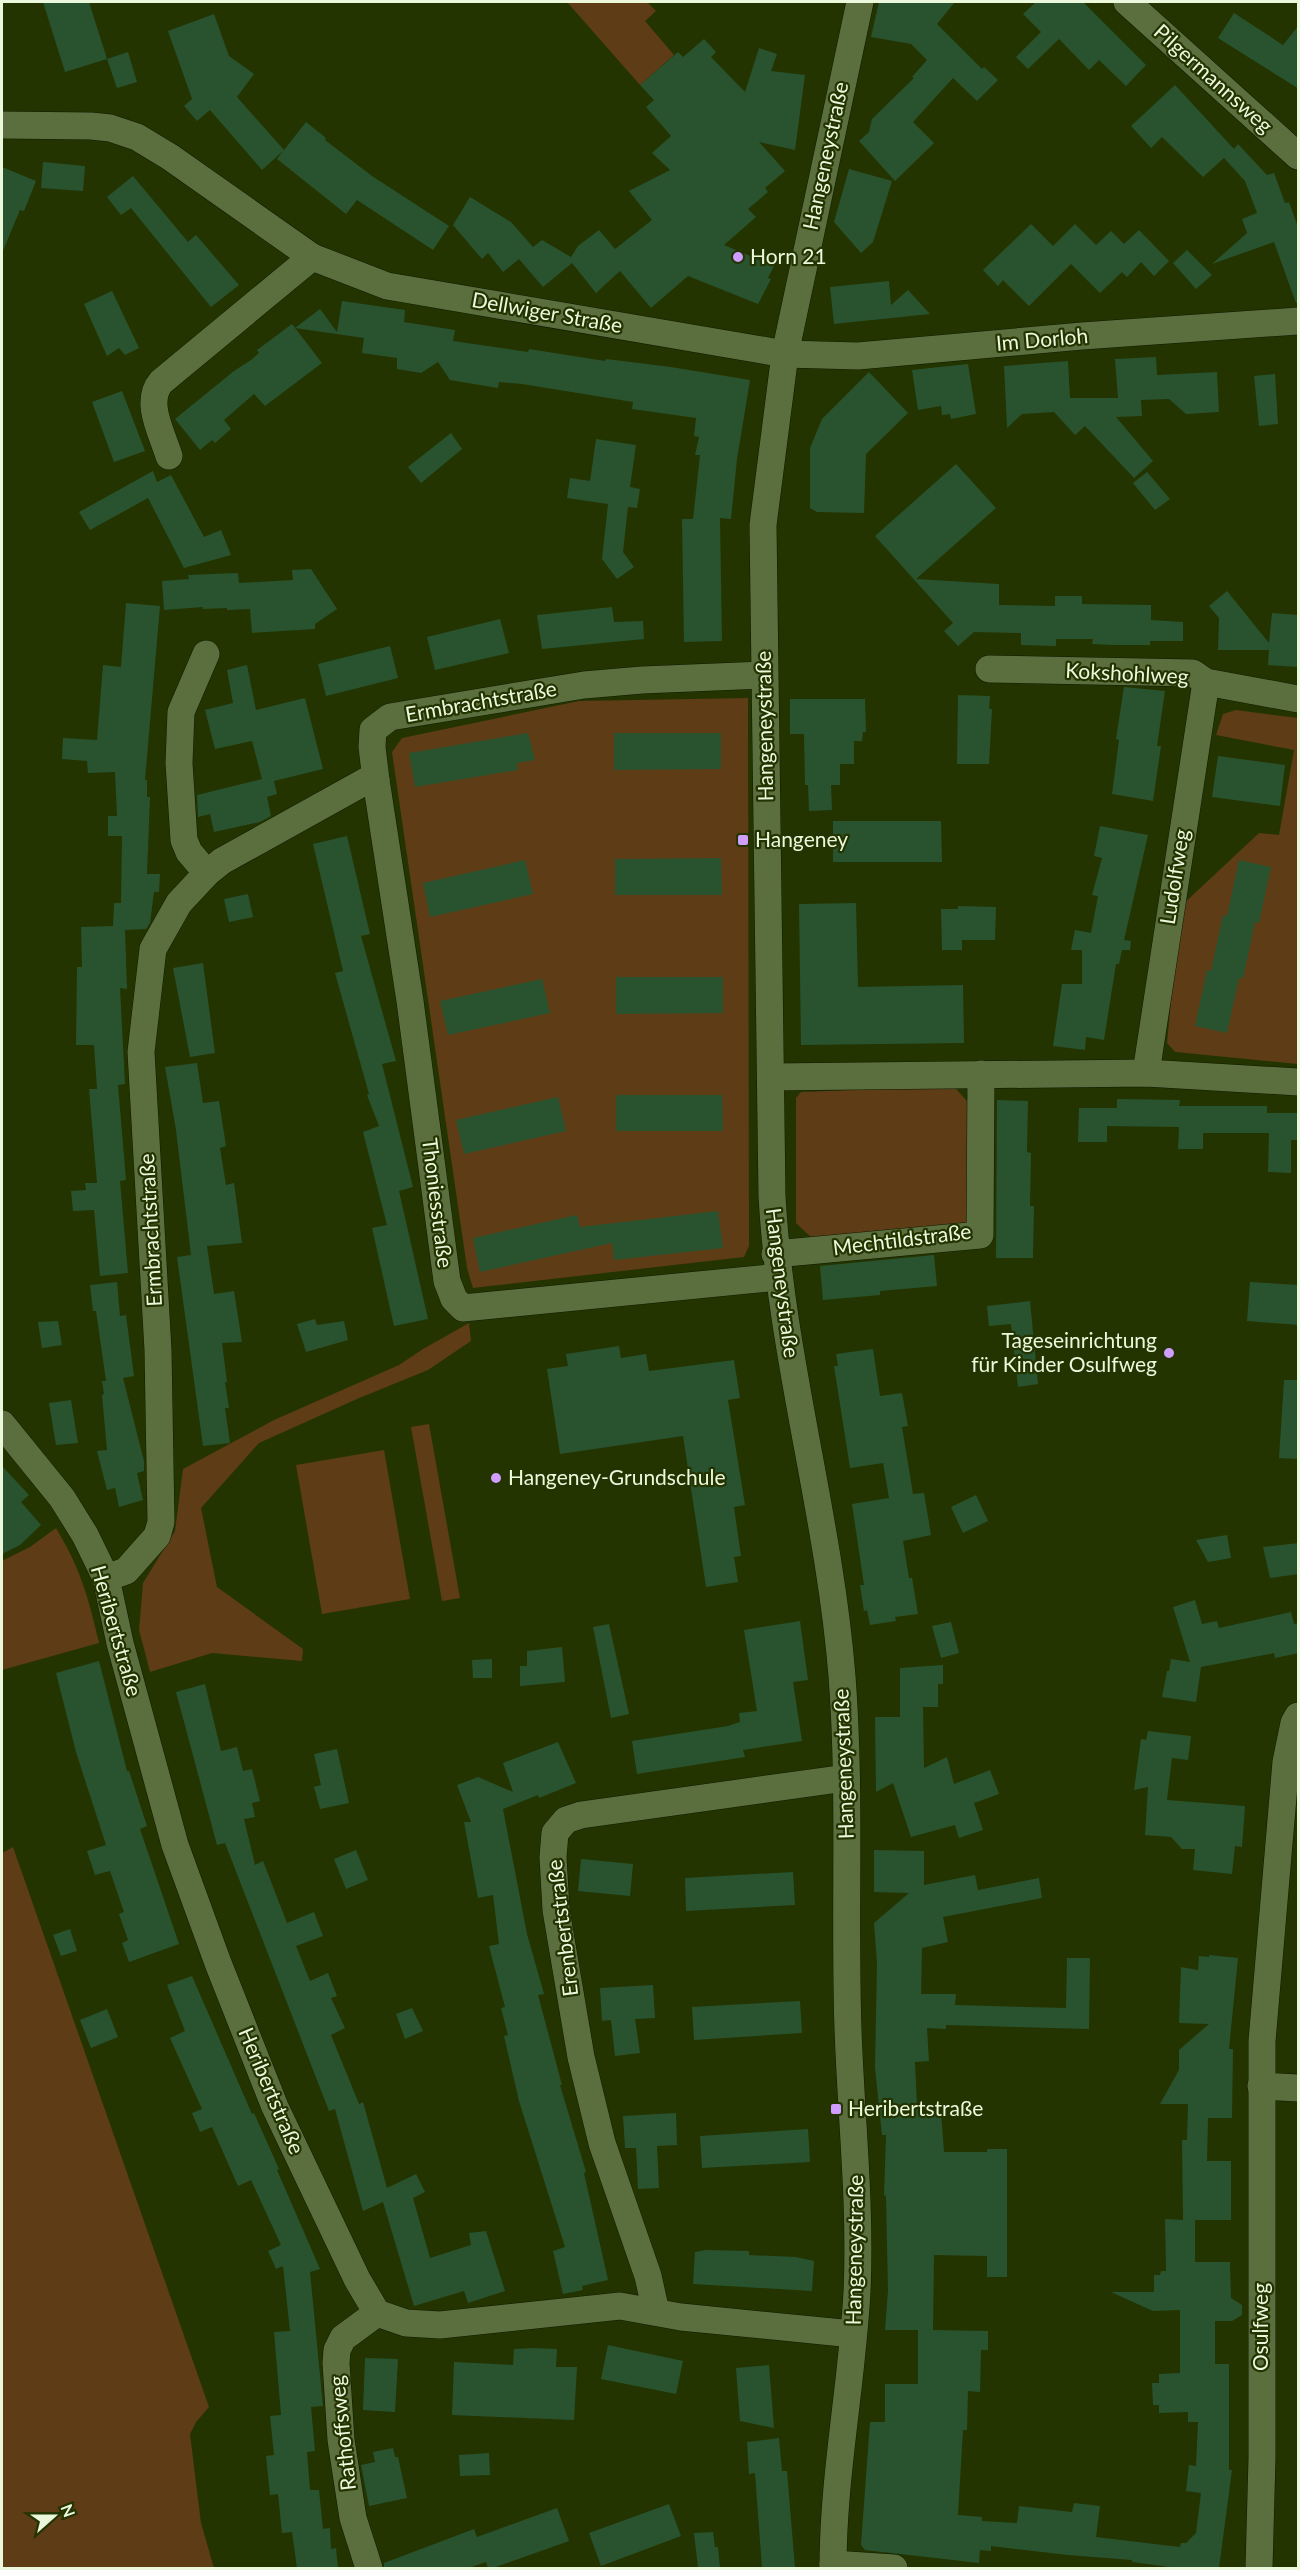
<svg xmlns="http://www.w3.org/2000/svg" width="1300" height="2570" viewBox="0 0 1300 2570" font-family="Lato,sans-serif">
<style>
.green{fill:#5d3c16}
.building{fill:#29532e}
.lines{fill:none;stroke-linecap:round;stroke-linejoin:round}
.minor-casing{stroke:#101a02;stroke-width:28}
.minor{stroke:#5b6f3e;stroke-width:27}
.poi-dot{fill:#cf9eff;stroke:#233400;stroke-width:2}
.labels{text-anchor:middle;stroke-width:4.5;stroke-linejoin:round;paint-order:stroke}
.street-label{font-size:21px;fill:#ebf8dc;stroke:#233400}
.poi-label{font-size:21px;fill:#ebf8dc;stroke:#233400;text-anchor:start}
</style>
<rect width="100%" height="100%" fill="#233400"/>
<g class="green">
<polygon points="567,2 647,2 656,11 645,21 674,55 640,85"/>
<polygon points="748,698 749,1246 744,1257 473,1288 467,1268 392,752 402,738 579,701"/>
<polygon points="1236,710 1298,718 1298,1064 1175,1052 1167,1043 1180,907 1259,833 1279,835 1294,750 1216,735 1223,714"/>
<polygon points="951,1086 957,1090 974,1109 973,1221 960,1230 816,1242 796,1223 796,1098 801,1092"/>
<polygon points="469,1323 471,1341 428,1370 357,1399 259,1443 201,1508 217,1587 303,1649 302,1661 212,1653 150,1672 139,1630 143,1583 175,1531 183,1469 274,1420 399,1365 423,1349"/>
<polygon points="429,1424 460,1598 442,1601 411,1427"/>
<polygon points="384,1450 410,1599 322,1614 296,1465"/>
<path d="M 56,1528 C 81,1570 88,1596 99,1643 L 2,1670 L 2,1561 L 30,1547 Z"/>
<polygon points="13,1847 209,2407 196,2422 190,2434 201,2523 214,2568 2,2568 2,1853"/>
</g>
<g class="building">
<polygon points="43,2 89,2 107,59 65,72"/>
<polygon points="879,2 955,2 937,24 982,69 984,67 998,80 977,101 953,78 913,122 934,143 895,181 859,141 869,132 872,119 914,78 912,77 927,60 911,44 871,37"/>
<polygon points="1036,2 1083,2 1146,65 1126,86 1099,60 1089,70 1059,39 1028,69 1016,57 1041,32 1023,14"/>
<polygon points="1234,13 1283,45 1299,25 1299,89 1218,38"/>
<polygon points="214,14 229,56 254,74 237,97 284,150 306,122 326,138 325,140 372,176 449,226 433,250 357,200 346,214 277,159 283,151 262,170 210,110 197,121 184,106 192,99 168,31"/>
<polygon points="704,39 716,52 711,57 745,92 759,48 777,54 771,71 805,75 795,150 759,142 785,171 765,188 768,192 748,209 756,217 724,245 774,266 768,278 771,279 758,304 688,276 651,308 620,271 596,293 572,263 543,287 519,259 503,272 488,253 482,259 453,225 470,197 511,222 533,247 542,240 571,257 578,246 599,230 615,249 652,220 629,191 670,170 652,153 671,136 646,107 654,100 640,85 678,52 683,57"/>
<polygon points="128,52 137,82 117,88 107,59"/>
<polygon points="1175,85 1234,149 1238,144 1267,175 1274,173 1285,203 1289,202 1299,230 1299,303 1296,303 1274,242 1212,264 1247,233 1242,219 1257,213 1245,181 1224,158 1203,177 1162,137 1151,148 1131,126"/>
<polygon points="43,162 85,166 83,191 41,188"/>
<polygon points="2,167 36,181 24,211 20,210 2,253"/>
<polygon points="849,169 892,181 873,242 861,253 834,222"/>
<polygon points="133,176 188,242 196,235 239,285 211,307 131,208 121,215 107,197"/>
<polygon points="1031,224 1053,246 1075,224 1096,245 1111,231 1124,244 1139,230 1169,261 1154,276 1141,262 1127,277 1122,272 1100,293 1071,264 1029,306 1003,280 998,286 983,270"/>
<polygon points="1187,250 1212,275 1196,289 1173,263"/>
<polygon points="889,281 891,305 908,290 930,314 834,324 830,287"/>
<polygon points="112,291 139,348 125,355 119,348 107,356 84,304"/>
<polygon points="342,301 405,310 404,322 455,330 453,341 528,352 529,349 605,361 606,359 671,367 750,380 737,459 731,519 720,518 722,641 684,642 682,519 693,519 700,455 695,455 699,437 694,436 696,418 632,409 633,402 522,384 499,382 498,388 450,380 438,362 421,373 397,369 397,358 362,353 364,338 295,328 320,309 337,332"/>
<polygon points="292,324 322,363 265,406 254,394 224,420 231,429 215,443 212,440 200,450 175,419 234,371 251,360 259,353 257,350"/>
<polygon points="1156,357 1157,375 1217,372 1219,412 1186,414 1169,399 1141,400 1142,416 1116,417 1153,461 1134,478 1085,426 1075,435 1054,412 1022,414 1007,428 1004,366 1068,361 1070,398 1118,398 1115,359"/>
<polygon points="968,364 976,414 951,419 950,414 942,415 941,406 918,410 912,370"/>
<polygon points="869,372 908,413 866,454 864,513 817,512 810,508 810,448 822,419"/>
<polygon points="1275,374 1278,424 1259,426 1254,376"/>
<polygon points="122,391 145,451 114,462 92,402"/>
<polygon points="451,433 462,449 421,483 408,467"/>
<polygon points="596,439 636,445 630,487 640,489 637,508 628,507 623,552 634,567 617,579 602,559 608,504 567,498 570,478 590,481"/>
<polygon points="956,464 996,508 916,579 999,584 999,605 1055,606 1055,596 1082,596 1082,604 1151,605 1151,620 1183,622 1183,641 1150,641 1150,645 1112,645 1092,644 1093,639 1056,639 1056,646 1021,645 1021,633 974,632 958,646 944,631 953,623 875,536"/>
<polygon points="153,471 157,482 171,475 204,537 221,530 231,555 184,568 148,498 90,530 79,512"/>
<polygon points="1147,472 1170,499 1155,510 1133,483"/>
<polygon points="311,569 337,609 315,624 315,629 252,633 250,609 227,610 227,608 203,609 203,607 164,610 162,581 189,579 188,575 238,573 239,583 293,580 292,570"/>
<polygon points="1227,591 1269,643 1272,613 1299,615 1299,667 1268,665 1269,650 1218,650 1219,618 1209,606"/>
<polygon points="126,603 160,606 145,780 147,780 147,797 150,797 147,874 160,874 159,892 154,892 150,923 146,929 125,930 127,989 120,988 125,1084 118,1085 126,1180 120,1181 128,1273 100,1276 94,1210 73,1211 71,1191 86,1190 85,1183 97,1183 89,1089 97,1089 94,1045 76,1045 77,967 82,967 81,927 113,926 114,903 121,903 122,836 108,836 108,816 117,816 115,772 88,773 87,761 62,759 63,738 97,740 103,665 121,667"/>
<polygon points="612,607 614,622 643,621 644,639 542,649 537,615"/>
<polygon points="500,619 509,653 435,670 427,637"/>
<polygon points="390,646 398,678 326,696 318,664"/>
<polygon points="247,665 256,710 305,698 323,769 274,781 277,794 267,797 271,816 260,822 214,832 210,814 198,817 197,795 262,779 252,741 215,749 205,710 233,703 227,670"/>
<polygon points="1124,687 1165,691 1157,746 1161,746 1153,801 1112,794 1119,740 1116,739"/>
<polygon points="958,695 990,696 989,709 992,709 989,764 957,764"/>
<polygon points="790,699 865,699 866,732 863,732 862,741 854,741 854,764 840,764 840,785 831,785 832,810 809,811 808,785 805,785 804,734 790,734"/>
<polygon points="528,733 535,760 517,763 518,770 415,787 409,753"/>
<polygon points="614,733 721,733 721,769 614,770"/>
<polygon points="1218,756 1285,765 1280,806 1212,797"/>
<polygon points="833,821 941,821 942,862 833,862"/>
<polygon points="1100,826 1148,835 1124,940 1131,941 1130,950 1122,950 1119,964 1116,964 1104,1040 1086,1037 1085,1050 1053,1046 1062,984 1082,984 1082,950 1071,950 1075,930 1091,933 1098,896 1092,895 1102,858 1094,856"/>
<polygon points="347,836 370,934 361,936 396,1061 382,1064 413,1187 399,1191 428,1319 394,1326 372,1228 387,1225 363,1132 379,1126 367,1095 369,1094 335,973 343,971 313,844"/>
<polygon points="721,858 722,895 615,895 615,859"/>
<polygon points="525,860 533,894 430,917 423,883"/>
<polygon points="1239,860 1271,867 1259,923 1255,922 1243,978 1239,978 1227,1033 1195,1026 1207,970 1211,971 1223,915 1227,916"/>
<polygon points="248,894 253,917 229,922 224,899"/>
<polygon points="856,903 858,987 963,985 964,1043 801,1045 799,904"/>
<polygon points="958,906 996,907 995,940 962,940 962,950 942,950 941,909 958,909"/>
<polygon points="203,963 215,1053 190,1057 173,968"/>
<polygon points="616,977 723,977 723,1013 616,1014"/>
<polygon points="542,979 550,1013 448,1035 440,1001"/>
<polygon points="197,1063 203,1103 219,1101 226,1146 220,1148 226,1185 234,1183 242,1243 207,1246 214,1294 234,1291 242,1342 222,1343 227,1382 225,1382 229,1408 225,1408 230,1443 203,1446 177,1257 191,1255 176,1130 165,1067"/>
<polygon points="616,1095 722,1095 723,1131 616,1131"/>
<polygon points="558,1097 566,1131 464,1154 456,1120"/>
<polygon points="1117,1099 1180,1100 1179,1106 1267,1106 1267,1113 1299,1113 1299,1140 1291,1140 1291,1173 1268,1172 1269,1133 1203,1133 1203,1149 1178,1149 1179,1127 1107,1126 1107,1142 1078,1142 1079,1108 1117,1108"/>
<polygon points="997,1100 1028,1101 1027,1152 1031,1153 1030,1206 1034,1206 1033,1258 996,1258"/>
<polygon points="718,1211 723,1248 614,1260 612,1243 480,1272 473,1238 577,1215 580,1227"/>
<polygon points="934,1255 937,1286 880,1291 880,1295 823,1300 820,1266"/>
<polygon points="117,1282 120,1316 126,1315 134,1376 123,1378 144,1461 144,1471 137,1473 143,1500 119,1507 115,1488 107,1490 97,1451 107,1450 102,1395 104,1394 102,1381 106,1381 96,1311 93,1311 90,1285"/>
<polygon points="1250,1282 1299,1285 1299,1325 1247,1321"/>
<polygon points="1030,1301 1038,1384 1018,1387 1011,1324 989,1326 987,1306"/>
<polygon points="315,1319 317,1325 344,1321 348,1340 306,1352 297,1324"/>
<polygon points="58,1321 62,1345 42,1348 38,1322"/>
<polygon points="619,1346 621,1358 646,1354 649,1371 734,1360 740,1398 728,1400 745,1505 734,1507 741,1556 734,1557 738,1582 706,1587 683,1436 560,1454 547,1369 568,1366 566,1354"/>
<polygon points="873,1349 880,1396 902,1393 908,1426 902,1427 913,1494 924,1493 931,1535 903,1541 909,1578 912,1578 918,1614 895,1617 896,1621 870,1625 867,1610 864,1611 860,1585 864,1585 852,1504 889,1498 883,1463 850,1468 834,1366 838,1366 836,1354"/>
<polygon points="1284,1380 1299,1380 1299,1459 1279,1458"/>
<polygon points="71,1400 78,1443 56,1445 49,1403"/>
<polygon points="2,1466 29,1495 21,1502 41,1525 20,1545 2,1554"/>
<polygon points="976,1495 988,1521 963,1533 951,1507"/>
<polygon points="1227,1535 1231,1558 1208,1562 1196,1540"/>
<polygon points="1299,1543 1299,1574 1270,1578 1263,1547"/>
<polygon points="1195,1600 1202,1624 1217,1621 1219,1628 1291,1612 1294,1624 1299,1623 1299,1653 1275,1658 1274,1653 1201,1667 1196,1702 1162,1697 1167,1671 1169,1671 1171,1659 1190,1662 1173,1607"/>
<polygon points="800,1621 808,1680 793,1682 802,1741 743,1750 745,1757 637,1774 632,1741 728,1726 740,1722 739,1713 757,1711 744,1630"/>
<polygon points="951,1622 959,1653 941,1658 932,1626"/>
<polygon points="609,1624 629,1714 611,1718 593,1627"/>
<polygon points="562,1647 565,1682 520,1686 520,1666 527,1666 527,1651"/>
<polygon points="492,1659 492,1678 473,1678 472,1660"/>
<polygon points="99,1661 127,1771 129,1771 147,1826 140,1829 179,1944 129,1962 122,1943 128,1940 119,1914 124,1912 110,1871 95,1875 87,1851 106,1845 76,1752 56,1673"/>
<polygon points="943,1665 943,1684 938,1684 938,1707 923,1707 924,1768 947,1757 954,1784 990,1770 999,1794 974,1803 983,1830 959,1838 955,1825 911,1837 893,1783 876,1792 875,1717 900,1717 900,1668"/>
<polygon points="205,1684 221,1751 237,1747 243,1771 252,1769 260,1801 252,1803 255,1817 244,1819 255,1865 263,1861 287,1923 314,1912 323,1936 296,1946 310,1981 328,1973 337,1996 331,1998 345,2028 331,2035 359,2104 363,2102 387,2188 416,2174 425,2192 413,2198 430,2258 471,2245 469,2233 486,2231 505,2291 468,2303 464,2291 414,2306 383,2202 363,2211 335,2109 329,2111 225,1843 217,1845 176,1692"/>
<polygon points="1148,1731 1191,1736 1188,1760 1172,1758 1167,1800 1245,1806 1242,1847 1235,1846 1232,1874 1193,1870 1195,1849 1182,1849 1171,1837 1145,1835 1148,1787 1134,1790 1141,1739 1146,1740"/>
<polygon points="558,1742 576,1783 539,1798 538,1795 503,1809 527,1934 544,1994 538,1995 562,2085 560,2085 586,2172 584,2173 608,2280 582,2286 583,2290 563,2294 553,2251 565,2247 519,2101 504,2036 508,2035 501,2008 505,2007 489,1946 499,1944 493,1895 478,1898 464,1822 471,1822 457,1785 478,1777 513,1792 503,1763"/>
<polygon points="337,1749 349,1803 320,1809 314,1787 321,1785 314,1754"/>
<polygon points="356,1850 368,1880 346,1889 334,1859"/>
<polygon points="874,1850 924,1851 924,1885 975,1875 978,1890 1039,1878 1042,1898 943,1917 948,1942 922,1948 921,1994 956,1994 955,2005 1066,2008 1067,1958 1090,1958 1089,2029 946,2025 946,2029 927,2028 929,2061 915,2062 917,2106 923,2105 924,2114 941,2113 944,2152 987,2152 987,2149 1007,2149 1007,2277 987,2277 987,2256 934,2255 933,2330 988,2331 988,2350 981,2350 980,2392 968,2391 967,2430 963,2430 958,2515 982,2517 982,2521 1017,2523 1019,2506 1072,2512 1074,2503 1100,2506 1096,2537 1180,2547 1181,2543 1186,2543 1196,2533 1201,2493 1186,2491 1189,2465 1196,2466 1198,2422 1188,2422 1188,2412 1159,2413 1159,2405 1153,2405 1152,2383 1159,2383 1159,2374 1180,2373 1180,2310 1153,2311 1111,2292 1154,2292 1154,2275 1160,2275 1161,2271 1166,2271 1165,2219 1183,2220 1182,2140 1187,2140 1188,2104 1160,2104 1179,2070 1179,2050 1209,2024 1179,2023 1181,1967 1198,1970 1199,1956 1209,1957 1209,1955 1238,1958 1229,2049 1233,2049 1232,2118 1208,2118 1207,2161 1231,2161 1231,2220 1195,2220 1195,2262 1230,2262 1231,2298 1242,2305 1242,2315 1232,2321 1215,2321 1215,2364 1229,2364 1229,2470 1232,2470 1219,2568 1177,2568 1132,2562 1132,2560 1068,2555 991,2546 991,2551 980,2550 979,2563 865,2550 861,2545 870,2422 885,2422 885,2384 918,2384 918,2330 885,2330 888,2291 886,2195 884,2196 886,2135 882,2135 875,2068 877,1964 874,1923 909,1893 874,1892"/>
<polygon points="581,1859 633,1864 630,1896 578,1891"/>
<polygon points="793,1872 795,1905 686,1911 685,1878"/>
<polygon points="70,1929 77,1951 61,1956 53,1935"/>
<polygon points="192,1976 252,2114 254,2113 279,2169 277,2170 320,2269 310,2272 323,2406 311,2407 315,2451 307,2452 310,2490 319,2490 323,2529 330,2528 331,2549 336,2548 338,2568 297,2568 292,2532 282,2533 278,2494 270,2495 266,2456 274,2455 270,2416 281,2415 274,2332 290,2331 283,2266 276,2269 268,2251 281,2245 251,2180 238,2186 212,2127 200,2132 192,2113 202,2109 170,2038 185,2031 167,1985"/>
<polygon points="653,1985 655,2018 635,2019 640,2053 615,2056 611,2020 602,2021 600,1988"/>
<polygon points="800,2001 802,2033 694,2040 692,2007"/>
<polygon points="412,2008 423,2031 405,2039 396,2014"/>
<polygon points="107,2009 118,2037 91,2048 80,2020"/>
<polygon points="676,2113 677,2145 657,2146 659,2188 638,2189 636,2148 625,2148 623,2116"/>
<polygon points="808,2129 810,2162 702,2168 700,2136"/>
<polygon points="706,2250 749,2251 749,2255 796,2257 814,2261 812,2291 693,2284 695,2252"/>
<polygon points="608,2345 683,2361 676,2394 601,2379"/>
<polygon points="533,2348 557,2349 556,2367 577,2367 574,2420 452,2415 454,2362 513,2365 514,2349"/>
<polygon points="365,2358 398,2359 395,2412 363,2410"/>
<polygon points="769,2365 774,2428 740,2421 736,2368"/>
<polygon points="779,2438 782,2471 787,2471 795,2568 762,2568 755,2473 749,2474 747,2442"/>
<polygon points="393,2448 395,2457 398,2457 407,2498 369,2506 361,2465 375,2462 373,2452"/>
<polygon points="489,2453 490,2475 460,2476 459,2455"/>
<polygon points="669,2504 681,2536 601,2566 589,2533"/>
<polygon points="557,2508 569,2541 493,2568 488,2568 486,2562 468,2568 384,2568 384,2563 474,2529 477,2537"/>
<polygon points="713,2532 715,2547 718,2547 720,2568 698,2568 694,2533"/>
</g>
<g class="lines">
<g class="minor-casing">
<g id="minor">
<polyline points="1127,2 1298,156"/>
<polyline points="2,125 91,126 110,128 137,137 170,157 312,257 387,286 785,354 858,356 1082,336 1298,321"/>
<path d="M 169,456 C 162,433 144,402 161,382 L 312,257"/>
<polyline points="206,654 181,712 179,763 184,840 189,852 207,873"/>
<polyline points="989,669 1193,673 1206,682 1298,699"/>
<polyline points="376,780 410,1001 447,1281 454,1299 463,1308 779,1277"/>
<polyline points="1146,1073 1206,682"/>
<polyline points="771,1077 1146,1073 1298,1082"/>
<polyline points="775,1254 980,1235 981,1074"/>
<polyline points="2,1424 62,1498 85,1535 106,1578 120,1643 175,1845 218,1963 275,2107 357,2279 377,2313 406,2323 440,2325 620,2306 681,2317 853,2334"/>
<polyline points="106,1578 126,1571 157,1536 161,1522 158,1350 141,1052 153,949 179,903 207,873 222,861 366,781 376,780 372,747 373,730 390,717 584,685 642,680 764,675"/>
<polyline points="1261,2086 1298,2088"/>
<polyline points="656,2312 648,2276 602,2143 581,2057 556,1910 553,1857 555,1833 566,1820 581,1815 846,1778"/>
<polyline points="833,2564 894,2568"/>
<polyline points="369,2568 353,2518 341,2440 336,2363 337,2350 343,2338 377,2313"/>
<path d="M 833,2568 C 833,2476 852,2384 857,2292 C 861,2204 851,2117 848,2029 C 844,1912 851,1793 842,1676 C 829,1515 781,1358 772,1196 L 763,525 L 785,354 L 860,2"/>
<polyline points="1259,2568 1262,2458 1262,2041 1286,1762 1294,1723 1298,1716"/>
</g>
</g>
<use href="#minor" class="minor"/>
</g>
<g class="poi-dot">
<circle cx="738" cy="257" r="6"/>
<rect x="737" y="834" width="12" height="12" rx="3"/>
<circle cx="1169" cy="1353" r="6"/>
<circle cx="496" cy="1478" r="6"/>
<rect x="830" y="2103" width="12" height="12" rx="3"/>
</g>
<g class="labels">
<g class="street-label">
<text transform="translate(1213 79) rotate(42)" y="7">Pilgermannsweg</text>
<text transform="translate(826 156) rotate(-78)" y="7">Hangeneystraße</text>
<text transform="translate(547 313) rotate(10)" y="7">Dellwiger Straße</text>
<text transform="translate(1042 340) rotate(-5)" y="7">Im Dorloh</text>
<text transform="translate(1127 674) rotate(3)" y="7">Kokshohlweg</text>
<text transform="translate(481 702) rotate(-10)" y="7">Ermbrachtstraße</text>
<text transform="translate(765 726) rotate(-91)" y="7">Hangeneystraße</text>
<text transform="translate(1175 877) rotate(-81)" y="7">Ludolfweg</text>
<text transform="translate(437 1203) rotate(83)" y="7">Thoniesstraße</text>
<text transform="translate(151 1230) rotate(-93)" y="7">Ermbrachtstraße</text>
<text transform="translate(902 1240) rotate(-7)" y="7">Mechtildstraße</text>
<text transform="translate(782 1283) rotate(83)" y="7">Hangeneystraße</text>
<text transform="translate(116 1631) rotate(74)" y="7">Heribertstraße</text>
<text transform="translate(844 1764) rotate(-92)" y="7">Hangeneystraße</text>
<text transform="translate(563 1928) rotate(-97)" y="7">Erenbertstraße</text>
<text transform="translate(271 2091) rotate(67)" y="7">Heribertstraße</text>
<text transform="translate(855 2250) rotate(-89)" y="7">Hangeneystraße</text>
<text transform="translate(1261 2327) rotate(-90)" y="7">Osulfweg</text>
<text transform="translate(343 2433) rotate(-96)" y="7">Rathoffsweg</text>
</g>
<g class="poi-label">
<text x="750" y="264">Horn 21</text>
<text x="755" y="847">Hangeney</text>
<text x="1157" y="1348" text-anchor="end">Tageseinrichtung<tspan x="1157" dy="24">für Kinder Osulfweg</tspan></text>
<text x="508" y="1485">Hangeney-Grundschule</text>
<text x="848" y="2116">Heribertstraße</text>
</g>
</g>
<rect width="1300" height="2570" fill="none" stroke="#ebf8dc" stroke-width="6"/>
<g transform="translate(54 2516) rotate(69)" stroke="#233400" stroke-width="4.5" paint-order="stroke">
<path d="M0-4.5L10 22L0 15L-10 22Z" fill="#ebf8dc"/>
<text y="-9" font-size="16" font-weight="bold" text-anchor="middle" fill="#ebf8dc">N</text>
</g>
</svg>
